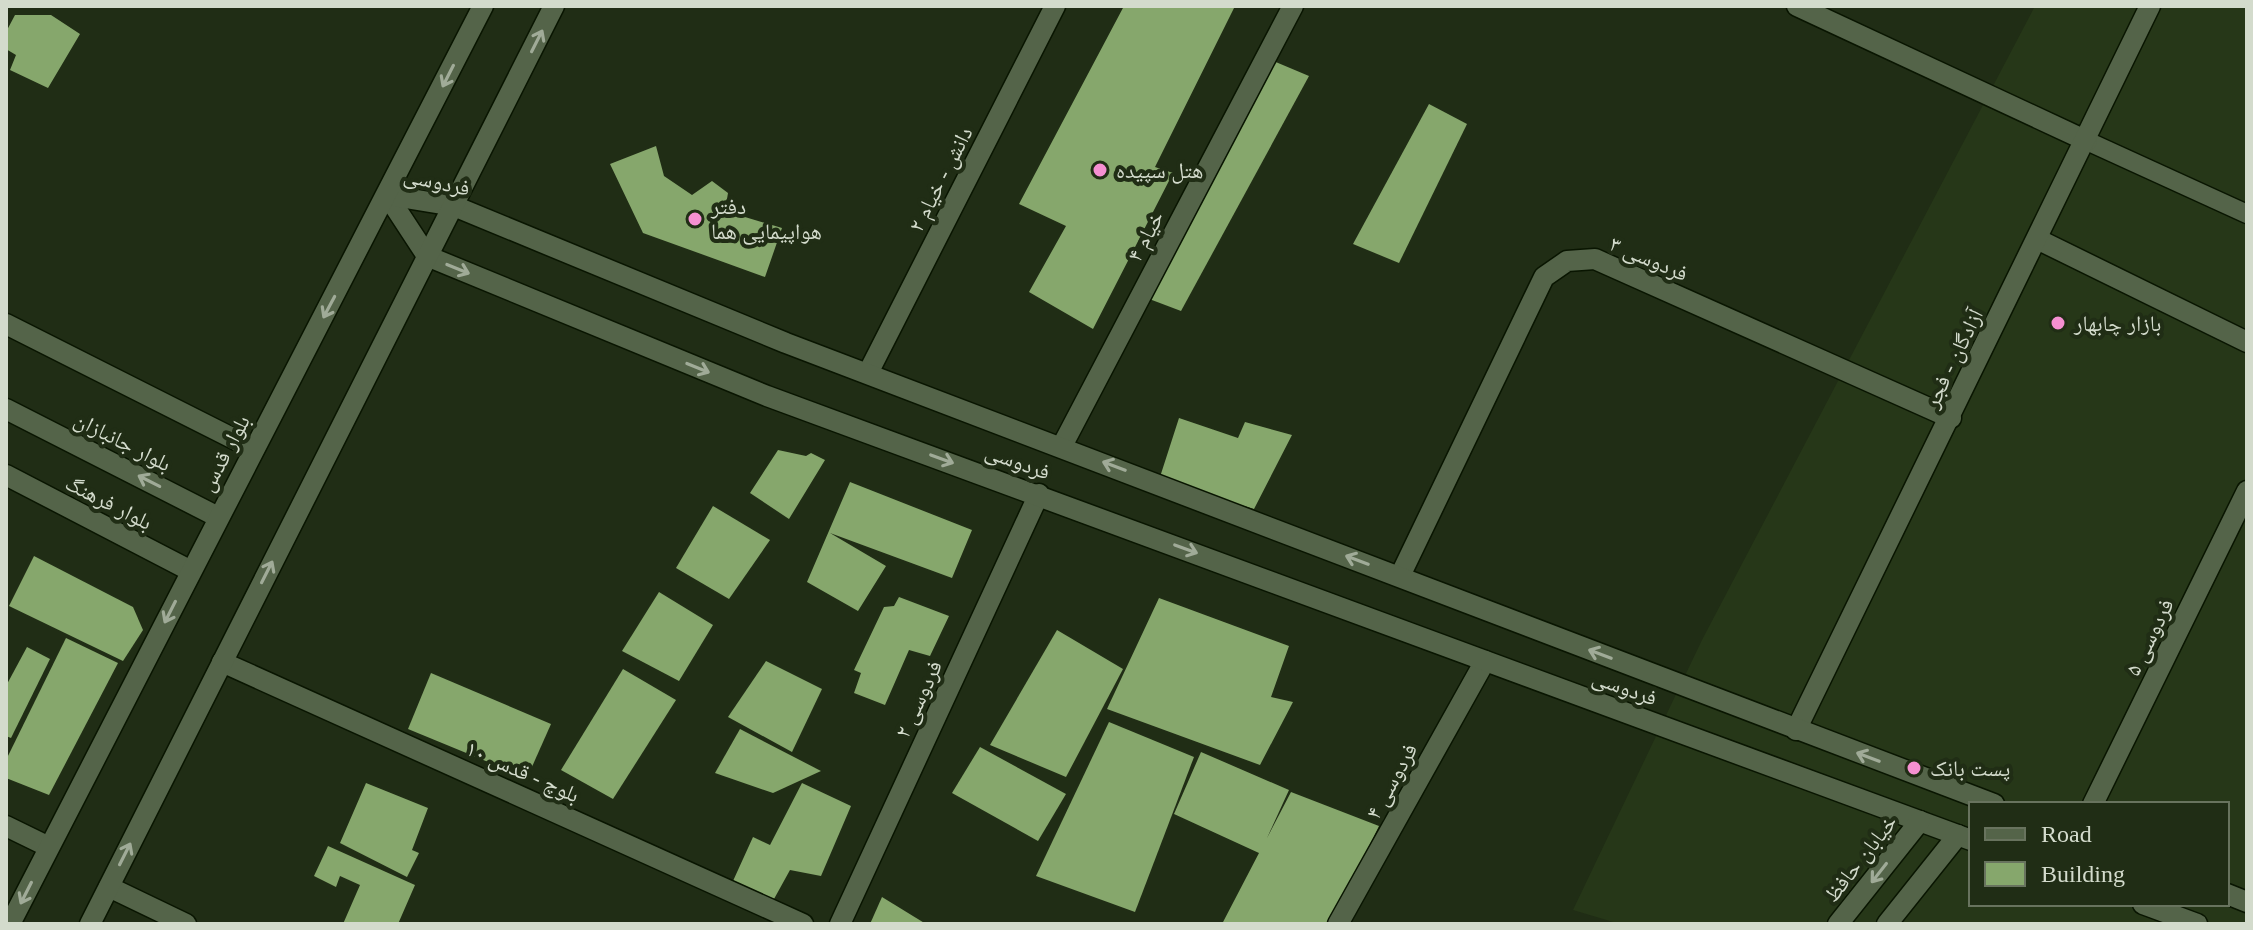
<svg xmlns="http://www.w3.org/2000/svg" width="2253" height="930" viewBox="0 0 2253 930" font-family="'Times New Roman','Noto Naskh Arabic',serif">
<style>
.built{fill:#263718;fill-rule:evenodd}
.building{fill:#86a76c}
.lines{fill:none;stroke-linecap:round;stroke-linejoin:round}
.service-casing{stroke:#091501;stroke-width:21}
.minor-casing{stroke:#091501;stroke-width:23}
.tertiary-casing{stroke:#091501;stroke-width:23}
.secondary-casing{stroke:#091501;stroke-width:23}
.service{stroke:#546449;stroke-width:18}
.minor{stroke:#546449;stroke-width:20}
.tertiary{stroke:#546449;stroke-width:20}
.secondary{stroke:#546449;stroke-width:20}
.oneway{stroke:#a0ab98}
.poi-dot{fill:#f590d1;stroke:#202d15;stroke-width:3}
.labels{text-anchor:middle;stroke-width:8;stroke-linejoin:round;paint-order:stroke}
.poi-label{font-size:22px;fill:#d3dbcc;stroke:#202d15;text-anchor:start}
.street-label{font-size:22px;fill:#d3dbcc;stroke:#202d15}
</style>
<rect width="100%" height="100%" fill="#202d15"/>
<path class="built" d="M 2035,6 L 2247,6 L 2247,924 L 1620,924 L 1573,910 L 1702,640 ZM 1971,804 L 2227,804 L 2227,904 L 1971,904 Z"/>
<g class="building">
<polygon points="1124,6 1235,6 1155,167 1173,173 1093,329 1029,292 1066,226 1019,204"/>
<polygon points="15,15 51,15 80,34 48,88 10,70 16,55 6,49 6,32"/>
<polygon points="1271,60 1309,76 1181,311 1144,297"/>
<polygon points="1429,104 1467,124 1399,263 1353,244"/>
<polygon points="656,146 664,176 692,195 712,181 728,193 725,211 782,228 765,277 643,233 610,164"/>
<polygon points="1179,418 1238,438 1245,422 1292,435 1254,509 1159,480"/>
<polygon points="778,450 806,456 811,453 825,460 789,519 750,493"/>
<polygon points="850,482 972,530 952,578 830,533 886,566 858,611 807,582"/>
<polygon points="713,506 770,540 729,599 676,568"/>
<polygon points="34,556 133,607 143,630 123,661 9,606"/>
<polygon points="659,592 713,625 679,681 622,651"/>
<polygon points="899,597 949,616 930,656 909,650 885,705 854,693 861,673 854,670 884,607 894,606"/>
<polygon points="1159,598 1289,646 1271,697 1293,702 1260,765 1107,709"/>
<polygon points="1057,630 1123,669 1066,777 990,745"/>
<polygon points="66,638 118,663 49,795 6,778 6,760"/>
<polygon points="27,647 50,659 11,738 6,736 6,686"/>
<polygon points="766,661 822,689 792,752 728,717"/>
<polygon points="623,669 676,700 613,799 561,770"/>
<polygon points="431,673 551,724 527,778 408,729"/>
<polygon points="1109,722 1194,757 1135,912 1036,876"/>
<polygon points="740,729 821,771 773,793 715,773"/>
<polygon points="980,747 1066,794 1038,841 952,793"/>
<polygon points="1201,752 1289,790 1267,838 1291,792 1379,826 1331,924 1222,924 1259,853 1174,814"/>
<polygon points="366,783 428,808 412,850 419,853 407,877 340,843"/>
<polygon points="802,783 851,806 821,876 790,870 774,899 733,881 753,837 770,845"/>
<polygon points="328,846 415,885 398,924 343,924 360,885 340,876 336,887 314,876"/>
<polygon points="882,897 926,924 870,924"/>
</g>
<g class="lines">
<g class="service-casing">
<polyline id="service" points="2087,141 2247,214"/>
</g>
<g class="minor-casing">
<g id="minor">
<polyline points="1797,6 2087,141"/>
<polyline points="2037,239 2247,342"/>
<polyline points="6,324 254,449"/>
<polyline points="868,373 1055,6"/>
<polyline points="1062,446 1293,6"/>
<polyline points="1400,576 1544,277 1567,261 1595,259 1951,418"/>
<polyline points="222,662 803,924"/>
<polyline points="1796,730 2150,6"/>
<polyline points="2093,804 2247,491"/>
<polyline points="6,826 49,847"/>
<polyline points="109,887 186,924"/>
<polyline points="840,924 1039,494"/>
<polyline points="1338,924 1485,661"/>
</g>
</g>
<g class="tertiary-casing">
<g id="tertiary">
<polyline points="387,195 427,256 767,396 1971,840"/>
<polyline points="387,195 454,206 786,343 1994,804"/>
<polyline points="6,409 218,517"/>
<polyline points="6,475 191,571"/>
<polyline points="2227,894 2247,902"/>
<polyline points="2143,904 2197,924"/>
</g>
</g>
<g class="secondary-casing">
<g id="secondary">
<polyline points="10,924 483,6"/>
<polyline points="90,924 554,6"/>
<polyline points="1838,924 1920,821"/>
<polyline points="1887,924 1958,835"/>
</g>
</g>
<use href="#service" class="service"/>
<use href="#minor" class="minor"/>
<use href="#tertiary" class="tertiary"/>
<use href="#secondary" class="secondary"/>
</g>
<defs><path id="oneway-shaft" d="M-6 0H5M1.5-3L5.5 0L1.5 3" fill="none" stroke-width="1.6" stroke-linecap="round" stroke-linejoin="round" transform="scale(2)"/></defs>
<g class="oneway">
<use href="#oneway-shaft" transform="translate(537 41) rotate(-63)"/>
<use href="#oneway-shaft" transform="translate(448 76) rotate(117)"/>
<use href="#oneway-shaft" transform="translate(458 269) rotate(22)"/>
<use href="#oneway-shaft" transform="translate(329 307) rotate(118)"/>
<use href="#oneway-shaft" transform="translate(698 368) rotate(22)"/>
<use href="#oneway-shaft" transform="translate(942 459) rotate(20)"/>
<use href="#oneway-shaft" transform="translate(1114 466) rotate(-159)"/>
<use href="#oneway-shaft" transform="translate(149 481) rotate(-153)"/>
<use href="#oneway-shaft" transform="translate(1186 549) rotate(20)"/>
<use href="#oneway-shaft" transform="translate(1357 560) rotate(-159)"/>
<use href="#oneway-shaft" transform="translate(267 572) rotate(-63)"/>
<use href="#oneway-shaft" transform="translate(170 612) rotate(117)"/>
<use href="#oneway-shaft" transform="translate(1600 654) rotate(-159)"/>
<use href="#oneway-shaft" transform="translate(1868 757) rotate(-159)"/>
<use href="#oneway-shaft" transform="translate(125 854) rotate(-63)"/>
<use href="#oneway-shaft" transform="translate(1879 873) rotate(128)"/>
<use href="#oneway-shaft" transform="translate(26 893) rotate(117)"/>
</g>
<g class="poi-dot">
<circle cx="1100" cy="170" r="8"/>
<circle cx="695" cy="219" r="8"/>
<circle cx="2058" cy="323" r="8"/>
<circle cx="1914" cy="768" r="8"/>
</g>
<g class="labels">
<g class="poi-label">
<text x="1116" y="178">هتل سپیده</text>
<text x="711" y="214">دفتر<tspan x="711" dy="25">هواپیمایی هما</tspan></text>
<text x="2074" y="331">بازار چابهار</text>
<text x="1930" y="776">پست بانک</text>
</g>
<g class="street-label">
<text transform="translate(940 179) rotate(-63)" y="8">دانش - خیام ۲</text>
<text transform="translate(437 181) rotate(12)" y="8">فردوسی</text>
<text transform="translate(1145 236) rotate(-62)" y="8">خیام ۴</text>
<text transform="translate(1649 258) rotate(23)" y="8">فردوسی ۳</text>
<text transform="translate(1953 358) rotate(-64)" y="8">آزادگان - فجر</text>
<text transform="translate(123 441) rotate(27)" y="8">بلوار جانبازان</text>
<text transform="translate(224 453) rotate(-62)" y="8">بلوار قدس</text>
<text transform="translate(1018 461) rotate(20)" y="8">فردوسی</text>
<text transform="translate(109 502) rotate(27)" y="8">بلوار فرهنگ</text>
<text transform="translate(2149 637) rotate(-64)" y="8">فردوسی ۵</text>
<text transform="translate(1625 687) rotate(20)" y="8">فردوسی</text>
<text transform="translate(918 699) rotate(-65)" y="8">فردوسی ۲</text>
<text transform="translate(523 771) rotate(24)" y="8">بلوچ - قدس ۱۰</text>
<text transform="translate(1391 781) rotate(-61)" y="8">فردوسی ۴</text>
<text transform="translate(1860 858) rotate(-52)" y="8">خیابان حافظ</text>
</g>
</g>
<rect width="2253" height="930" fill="none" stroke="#d3dbcc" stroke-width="16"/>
<rect x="1969" y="802" width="260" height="104" fill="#202d15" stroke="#68735e" stroke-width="2"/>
<rect x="1985" y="828" width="40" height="12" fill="#546449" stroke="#68735e" stroke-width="2"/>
<text x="2041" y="842" font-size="24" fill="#d3dbcc">Road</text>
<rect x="1985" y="862" width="40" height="24" fill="#86a76c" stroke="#68735e" stroke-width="2"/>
<text x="2041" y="882" font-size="24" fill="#d3dbcc">Building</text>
</svg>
